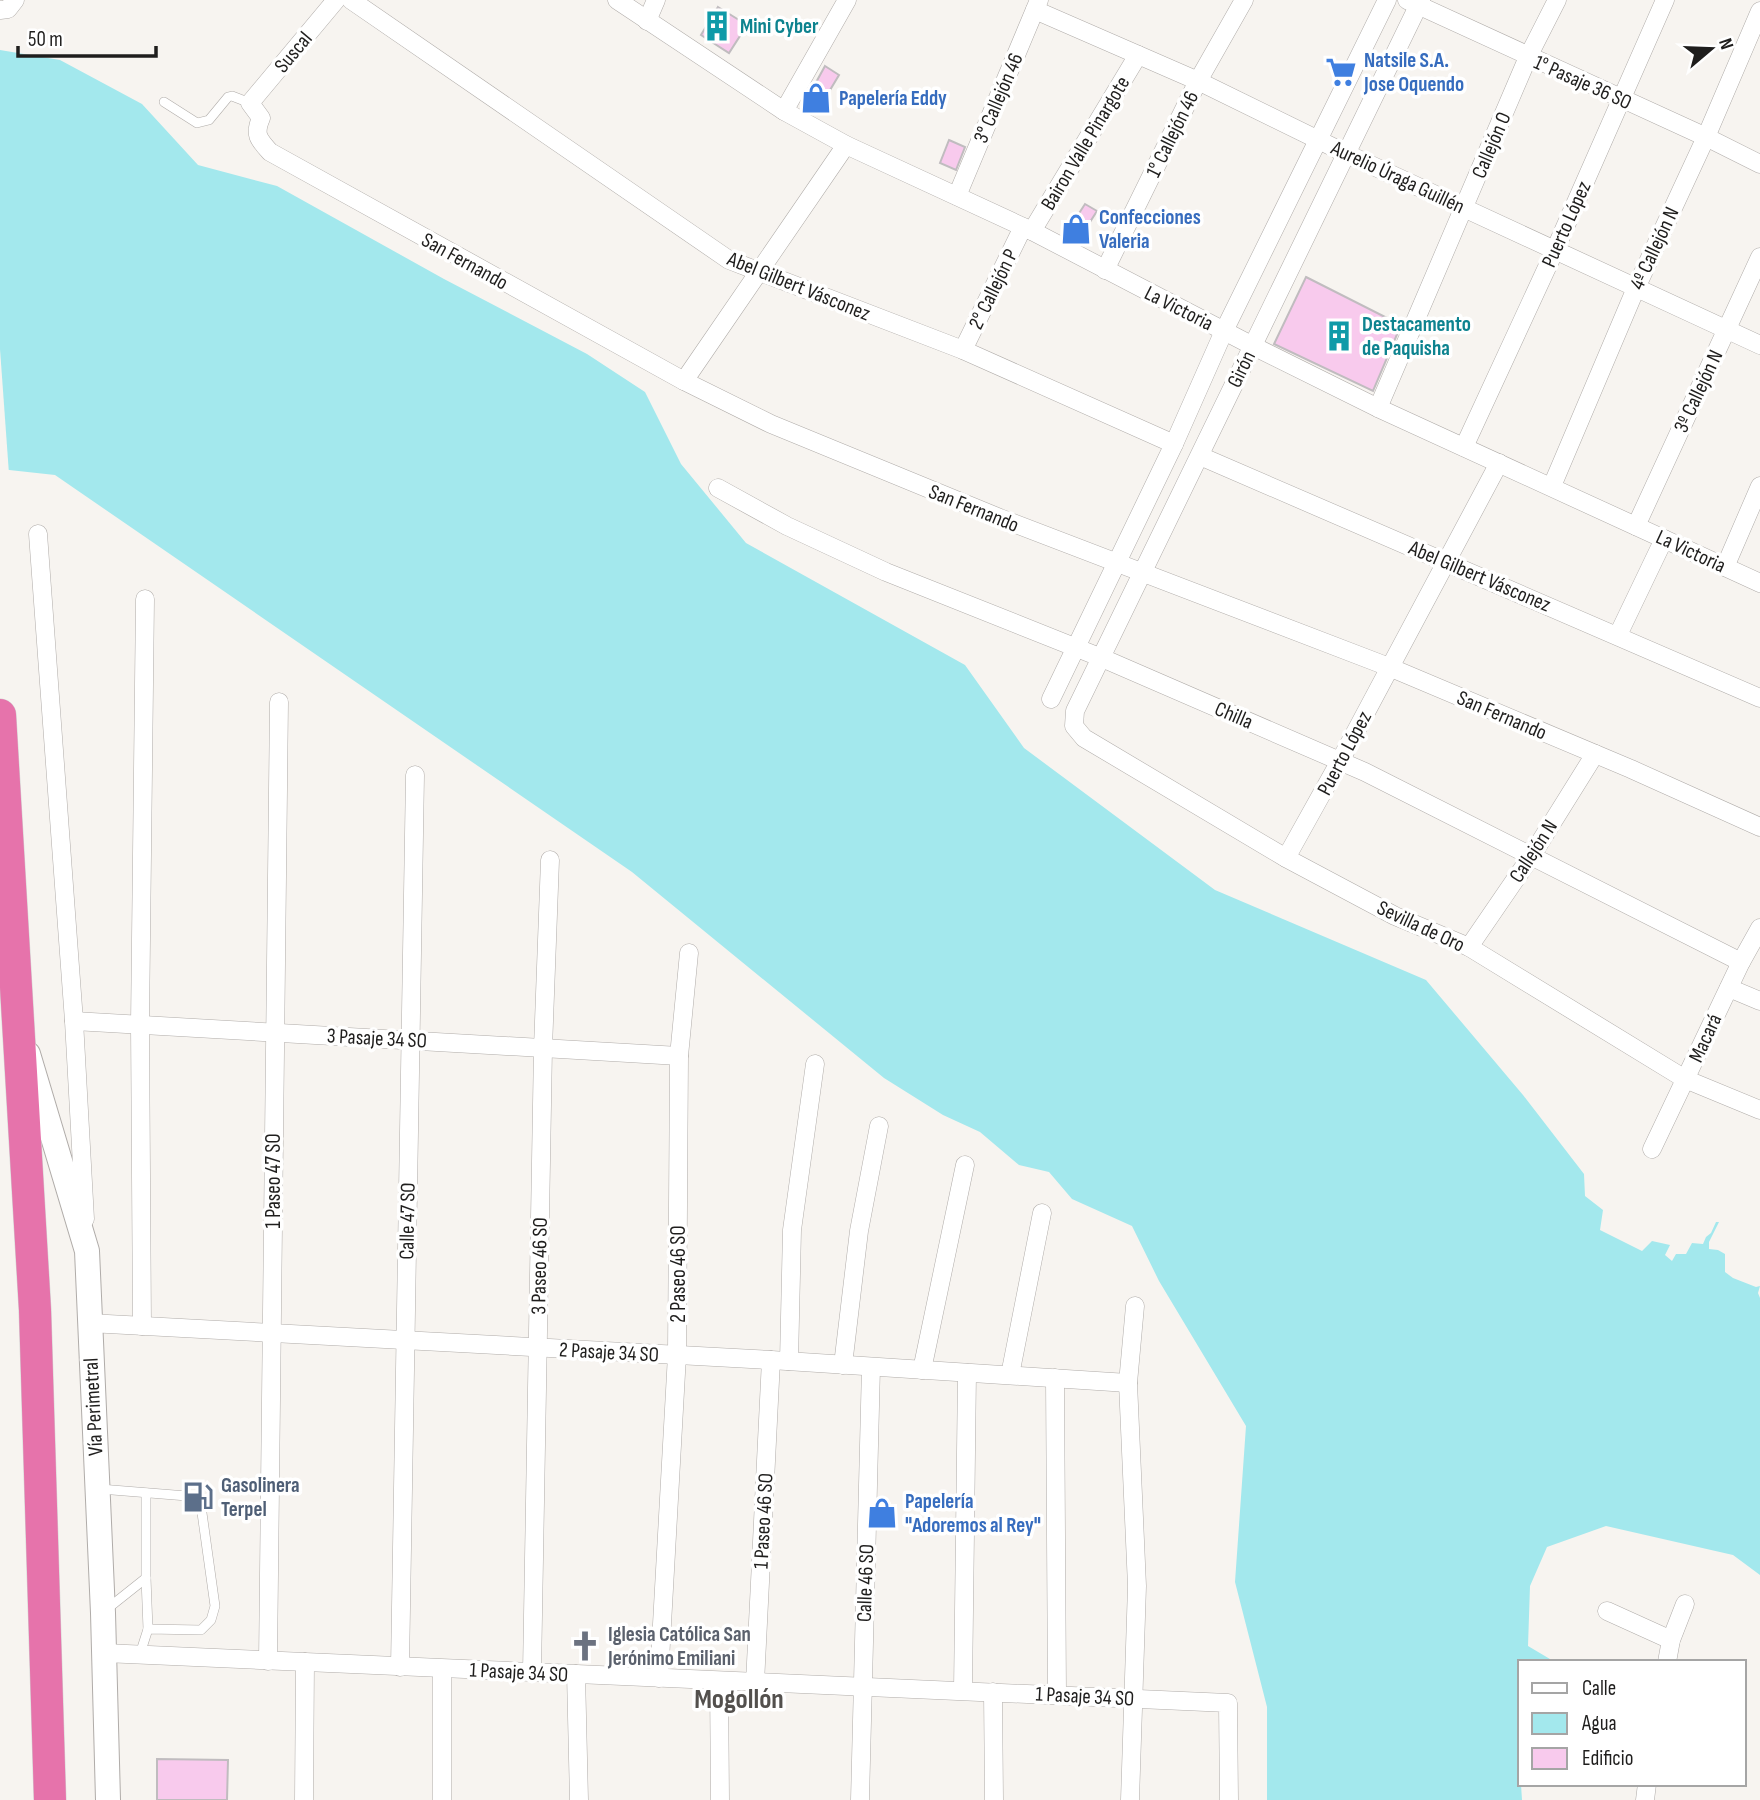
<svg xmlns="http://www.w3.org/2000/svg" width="1760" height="1800" viewBox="0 0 1760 1800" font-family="'Sofia Sans Condensed',sans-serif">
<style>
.water{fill:#a3e8ed}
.pier{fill:#f7f4f0}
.building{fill:#f8caed;stroke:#c0bcbf;stroke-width:2}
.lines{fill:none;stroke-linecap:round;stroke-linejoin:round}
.lane-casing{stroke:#b0aca9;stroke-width:10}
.street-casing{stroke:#b0aca9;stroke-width:19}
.secondary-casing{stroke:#b0aca9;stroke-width:26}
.highway-casing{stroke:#d2d2d2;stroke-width:33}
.lane{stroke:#fff;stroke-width:9}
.street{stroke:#fff;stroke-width:18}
.secondary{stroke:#fff;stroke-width:24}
.highway{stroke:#e673ab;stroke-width:32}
.labels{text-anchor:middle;stroke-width:7;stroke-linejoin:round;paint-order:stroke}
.culture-label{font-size:21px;font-weight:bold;fill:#0d838f;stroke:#fff;text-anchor:start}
.street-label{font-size:21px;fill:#1f1e1d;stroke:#fff}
.shop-label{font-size:21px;font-weight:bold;fill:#366cbe;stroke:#fff;text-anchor:start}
.service-label{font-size:21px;font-weight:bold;fill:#4e5e75;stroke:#fff;text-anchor:start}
.worship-label{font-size:21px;font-weight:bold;fill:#5b616d;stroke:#fff;text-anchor:start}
.district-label{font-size:28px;font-weight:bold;fill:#53504d;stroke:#fff}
</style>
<rect width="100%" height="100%" fill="#f7f4f0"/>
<polygon class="water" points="0,50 60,60 142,104 198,165 277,186 444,279 587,354 645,392 681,464 746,543 965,665 1024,748 1215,890 1426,980 1523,1095 1584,1174 1585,1196 1603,1210 1600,1230 1642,1251 1652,1241 1670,1245 1665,1255 1672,1261 1676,1254 1686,1254 1692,1243 1703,1244 1706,1237 1711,1233 1716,1222 1719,1222 1709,1242 1709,1249 1718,1250 1725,1254 1725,1272 1733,1278 1756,1287 1760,1286 1758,1293 1760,1298 1760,1575 1733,1555 1606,1526 1547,1547 1530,1586 1528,1646 1555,1662 1520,1662 1520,1769 1522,1800 1267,1800 1267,1707 1235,1582 1246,1426 1159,1281 1132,1226 1072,1199 1049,1172 1019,1165 980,1132 943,1115 884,1078 632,872 55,475 0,469"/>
<polygon class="pier" points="0,349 9,474 0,473"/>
<g class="building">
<polygon points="718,7 747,25 729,53 701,35"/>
<polygon points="825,66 839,75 821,105 808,97"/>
<polygon points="949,140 965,147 956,170 940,163"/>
<polygon points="1085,204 1097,211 1081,236 1069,229"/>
<polygon points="1306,277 1401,325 1373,391 1274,344"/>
<polygon points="157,1759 228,1760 227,1800 157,1800"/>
</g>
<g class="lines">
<g class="lane-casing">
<g id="lane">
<polyline points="164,102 197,123 209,120 228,97 232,96 250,103"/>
<polyline points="100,1489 187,1496 195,1501 202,1513 215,1606 211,1620 201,1630 148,1629 140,1654"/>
<polyline points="146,1578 148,1629"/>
<polyline points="107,1609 146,1578 146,1493"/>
</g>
</g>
<g class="street-casing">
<g id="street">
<path d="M 336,0 L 250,103 L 261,118 C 254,134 258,139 270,152 L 684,381 L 771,424 L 1000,518 L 1389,667 L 1631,769 L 1760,827"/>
<polyline points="351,0 729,260 963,350 1174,444"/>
<polyline points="617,0 784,111 846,145 1032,231 1253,346 1378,408 1760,583"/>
<polyline points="1407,0 1706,137 1760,164"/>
<polyline points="1421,0 1075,711 1074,726 1084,738 1286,858 1395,916 1469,947 1685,1079 1760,1110"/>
<polyline points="0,10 8,9 15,0"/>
<polyline points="1035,10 1198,81 1345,153 1760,345"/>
<polyline points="647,21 656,0"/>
<polyline points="784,111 847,0"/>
<polyline points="957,196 1039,0"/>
<polyline points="1032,231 1138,55"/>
<polyline points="1105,270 1198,81 1244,0"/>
<polyline points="963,350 1023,227"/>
<polyline points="684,381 846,145"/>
<polyline points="1378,408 1528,57 1557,0"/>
<polyline points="1464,447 1555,250 1665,0"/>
<polyline points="1200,456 1760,698"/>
<polyline points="1552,486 1636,288 1706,137 1760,11"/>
<polyline points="718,488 787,526 886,572 1102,658 1365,772 1741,962"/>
<polyline points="1636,526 1760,257"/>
<polyline points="38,534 74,1021 85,1219"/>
<polyline points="1725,567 1760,486"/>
<polyline points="1618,635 1664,539"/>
<polyline points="1051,699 1174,444 1224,331 1387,0"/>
<polyline points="1286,858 1340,761 1499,463"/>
<polyline points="1469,947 1532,855 1595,754"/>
<polyline points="1729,988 1760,1001"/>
<polyline points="74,1021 679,1056"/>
<polyline points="1652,1149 1741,962 1760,928"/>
<polyline points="89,1323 771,1360 1128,1383"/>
<polyline points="142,1326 140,1024 145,599"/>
<polyline points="789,1361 792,1230 815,1064"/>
<polyline points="843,1365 859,1231 879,1126"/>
<polyline points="922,1370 965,1165"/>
<polyline points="1010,1375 1042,1213"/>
<polyline points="1055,1378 1057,1695"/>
<polyline points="1607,1611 1671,1640"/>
<polyline points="104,1653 1228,1703 1229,1800"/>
<path d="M 268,1661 C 272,1341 274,1021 279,702"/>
<polyline points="1667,1662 1671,1640 1685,1604"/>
<polyline points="400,1667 415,775"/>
<polyline points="442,1669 442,1800"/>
<polyline points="532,1672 543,1048 550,860"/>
<polyline points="576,1674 579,1800"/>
<polyline points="659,1678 677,1355 679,1056 689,953"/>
<polyline points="719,1681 720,1800"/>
<polyline points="755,1683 771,1360"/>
<polyline points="963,1690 967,1373"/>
<polyline points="993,1692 994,1800"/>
<polyline points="304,1800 305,1662"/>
<polyline points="860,1800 871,1367"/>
<polyline points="1130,1800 1137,1586 1128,1383 1135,1306"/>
<polyline points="1645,1800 1647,1784"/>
</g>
</g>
<g class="secondary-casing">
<polyline id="secondary" points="28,1054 87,1251 103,1613 108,1800"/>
</g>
<g class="highway-casing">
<polyline id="highway" points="0,715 35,1310 50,1800"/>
</g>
<use href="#lane" class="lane"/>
<use href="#street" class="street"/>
<use href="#secondary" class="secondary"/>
<use href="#highway" class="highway"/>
</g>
<defs>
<g id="building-bare" transform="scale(2.415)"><path d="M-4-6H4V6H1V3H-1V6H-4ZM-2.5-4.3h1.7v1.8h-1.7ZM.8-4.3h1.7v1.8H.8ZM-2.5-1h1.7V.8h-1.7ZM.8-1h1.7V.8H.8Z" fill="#0f9aa8" stroke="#fff" stroke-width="2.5" paint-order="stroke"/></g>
<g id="supermarket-bare" transform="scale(2.415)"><path d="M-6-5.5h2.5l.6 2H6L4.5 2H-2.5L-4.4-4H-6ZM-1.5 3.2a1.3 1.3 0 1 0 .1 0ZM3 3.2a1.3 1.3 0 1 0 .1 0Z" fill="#3f7fe0" stroke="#fff" stroke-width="2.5" paint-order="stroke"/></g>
<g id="shop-bare" transform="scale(2.415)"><path d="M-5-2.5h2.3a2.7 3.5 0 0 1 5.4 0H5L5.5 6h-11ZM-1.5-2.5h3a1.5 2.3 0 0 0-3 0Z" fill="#3f7fe0" stroke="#fff" stroke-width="2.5" paint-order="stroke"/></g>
<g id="fuel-bare" transform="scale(2.415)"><path d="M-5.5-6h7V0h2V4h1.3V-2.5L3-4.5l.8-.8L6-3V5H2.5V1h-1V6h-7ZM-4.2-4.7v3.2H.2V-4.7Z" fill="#5c6f8a" stroke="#fff" stroke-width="2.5" paint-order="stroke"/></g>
<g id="church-bare" transform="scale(2.415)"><path d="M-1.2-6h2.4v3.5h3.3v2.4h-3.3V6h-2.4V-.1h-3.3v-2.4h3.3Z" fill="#6b7280" stroke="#fff" stroke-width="2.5" paint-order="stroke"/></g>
</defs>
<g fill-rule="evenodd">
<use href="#building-bare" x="717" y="26"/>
<use href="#supermarket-bare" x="1341" y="72"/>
<use href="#shop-bare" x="816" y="98"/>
<use href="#shop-bare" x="1076" y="229"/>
<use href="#building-bare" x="1339" y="336"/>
<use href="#fuel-bare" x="198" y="1497"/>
<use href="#shop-bare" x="882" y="1513"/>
<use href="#church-bare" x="585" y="1646"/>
</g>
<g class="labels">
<g class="culture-label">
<text x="740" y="33">Mini Cyber</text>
<text x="1362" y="331">Destacamento<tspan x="1362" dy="24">de Paquisha</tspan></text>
</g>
<g class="street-label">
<text transform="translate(293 52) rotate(-50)" y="7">Suscal</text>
<text transform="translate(1583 82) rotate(24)" y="7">1° Pasaje 36 SO</text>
<text transform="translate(998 98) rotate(-67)" y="7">3° Callejón 46</text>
<text transform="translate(1172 134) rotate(-64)" y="7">1° Callejón 46</text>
<text transform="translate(1085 143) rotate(-59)" y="7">Bairon Valle Pinargote</text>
<text transform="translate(1491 145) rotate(-67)" y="7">Callejón O</text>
<text transform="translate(1398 177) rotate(25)" y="7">Aurelio Úraga Guillén</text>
<text transform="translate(1566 224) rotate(-66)" y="7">Puerto López</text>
<text transform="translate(1654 248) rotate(-65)" y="7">4º Callejón N</text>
<text transform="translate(465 261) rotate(29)" y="7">San Fernando</text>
<text transform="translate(799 286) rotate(22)" y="7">Abel Gilbert Vásconez</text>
<text transform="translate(993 289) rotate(-64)" y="7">2° Callejón P</text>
<text transform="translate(1179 308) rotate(27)" y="7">La Victoria</text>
<text transform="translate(1241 369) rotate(-64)" y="7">Girón</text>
<text transform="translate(1698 391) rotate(-65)" y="7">3º Callejón N</text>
<text transform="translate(974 508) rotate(22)" y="7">San Fernando</text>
<text transform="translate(1691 551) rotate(25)" y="7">La Victoria</text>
<text transform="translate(1480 576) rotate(23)" y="7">Abel Gilbert Vásconez</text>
<text transform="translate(1234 715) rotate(23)" y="7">Chilla</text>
<text transform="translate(1502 715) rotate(23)" y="7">San Fernando</text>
<text transform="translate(1344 753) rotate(-62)" y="7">Puerto López</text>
<text transform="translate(1533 851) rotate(-57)" y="7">Callejón N</text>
<text transform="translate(1421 926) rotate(25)" y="7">Sevilla de Oro</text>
<text transform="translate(377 1038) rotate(3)" y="7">3 Pasaje 34 SO</text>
<text transform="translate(1705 1038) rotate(-65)" y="7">Macará</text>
<text transform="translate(273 1181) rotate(-90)" y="7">1 Paseo 47 SO</text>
<text transform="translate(407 1221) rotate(-89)" y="7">Calle 47 SO</text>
<text transform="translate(539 1266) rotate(-89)" y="7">3 Paseo 46 SO</text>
<text transform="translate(678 1274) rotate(-90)" y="7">2 Paseo 46 SO</text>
<text transform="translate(609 1352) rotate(3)" y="7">2 Pasaje 34 SO</text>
<text transform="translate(93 1407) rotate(-93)" y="7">Vía Perimetral</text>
<text transform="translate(763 1521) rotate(-87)" y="7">1 Paseo 46 SO</text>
<text transform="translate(865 1583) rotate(-88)" y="7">Calle 46 SO</text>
<text transform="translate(519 1672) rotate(3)" y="7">1 Pasaje 34 SO</text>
<text transform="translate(1085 1696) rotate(3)" y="7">1 Pasaje 34 SO</text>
</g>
<g class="shop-label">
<text x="1364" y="67">Natsile S.A.<tspan x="1364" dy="24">Jose Oquendo</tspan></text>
<text x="839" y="105">Papelería Eddy</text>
<text x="1099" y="224">Confecciones<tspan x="1099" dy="24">Valeria</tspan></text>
<text x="905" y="1508">Papelería<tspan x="905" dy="24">"Adoremos al Rey"</tspan></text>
</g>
<g class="service-label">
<text x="221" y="1492">Gasolinera<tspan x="221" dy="24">Terpel</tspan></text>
</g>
<g class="worship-label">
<text x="608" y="1641">Iglesia Católica San<tspan x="608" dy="24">Jerónimo Emiliani</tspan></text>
</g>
<g class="district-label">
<text x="739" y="1708">Mogollón</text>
</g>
</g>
<rect x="1518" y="1660" width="228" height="126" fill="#ffffff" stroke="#a5a5a5" stroke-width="2"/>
<rect x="1532" y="1683" width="35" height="10" fill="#ffffff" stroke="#a5a5a5" stroke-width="2"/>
<text x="1582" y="1695" font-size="21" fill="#1f1e1d">Calle</text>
<rect x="1532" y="1713" width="35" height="21" fill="#a3e8ed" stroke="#a5a5a5" stroke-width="2"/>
<text x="1582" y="1730" font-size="21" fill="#1f1e1d">Agua</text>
<rect x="1532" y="1748" width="35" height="21" fill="#f8caed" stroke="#a5a5a5" stroke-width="2"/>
<text x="1582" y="1765" font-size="21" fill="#1f1e1d">Edificio</text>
<g transform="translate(1711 49) rotate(71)" stroke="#ffffff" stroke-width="5" paint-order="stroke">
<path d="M0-5L12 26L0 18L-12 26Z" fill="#1f1e1d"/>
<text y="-10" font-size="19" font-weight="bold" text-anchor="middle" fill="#1f1e1d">N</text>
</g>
<path d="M18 46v10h138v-10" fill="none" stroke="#1f1e1d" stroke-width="3.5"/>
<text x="28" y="46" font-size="21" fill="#1f1e1d" stroke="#ffffff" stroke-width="5" paint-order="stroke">50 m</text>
</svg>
